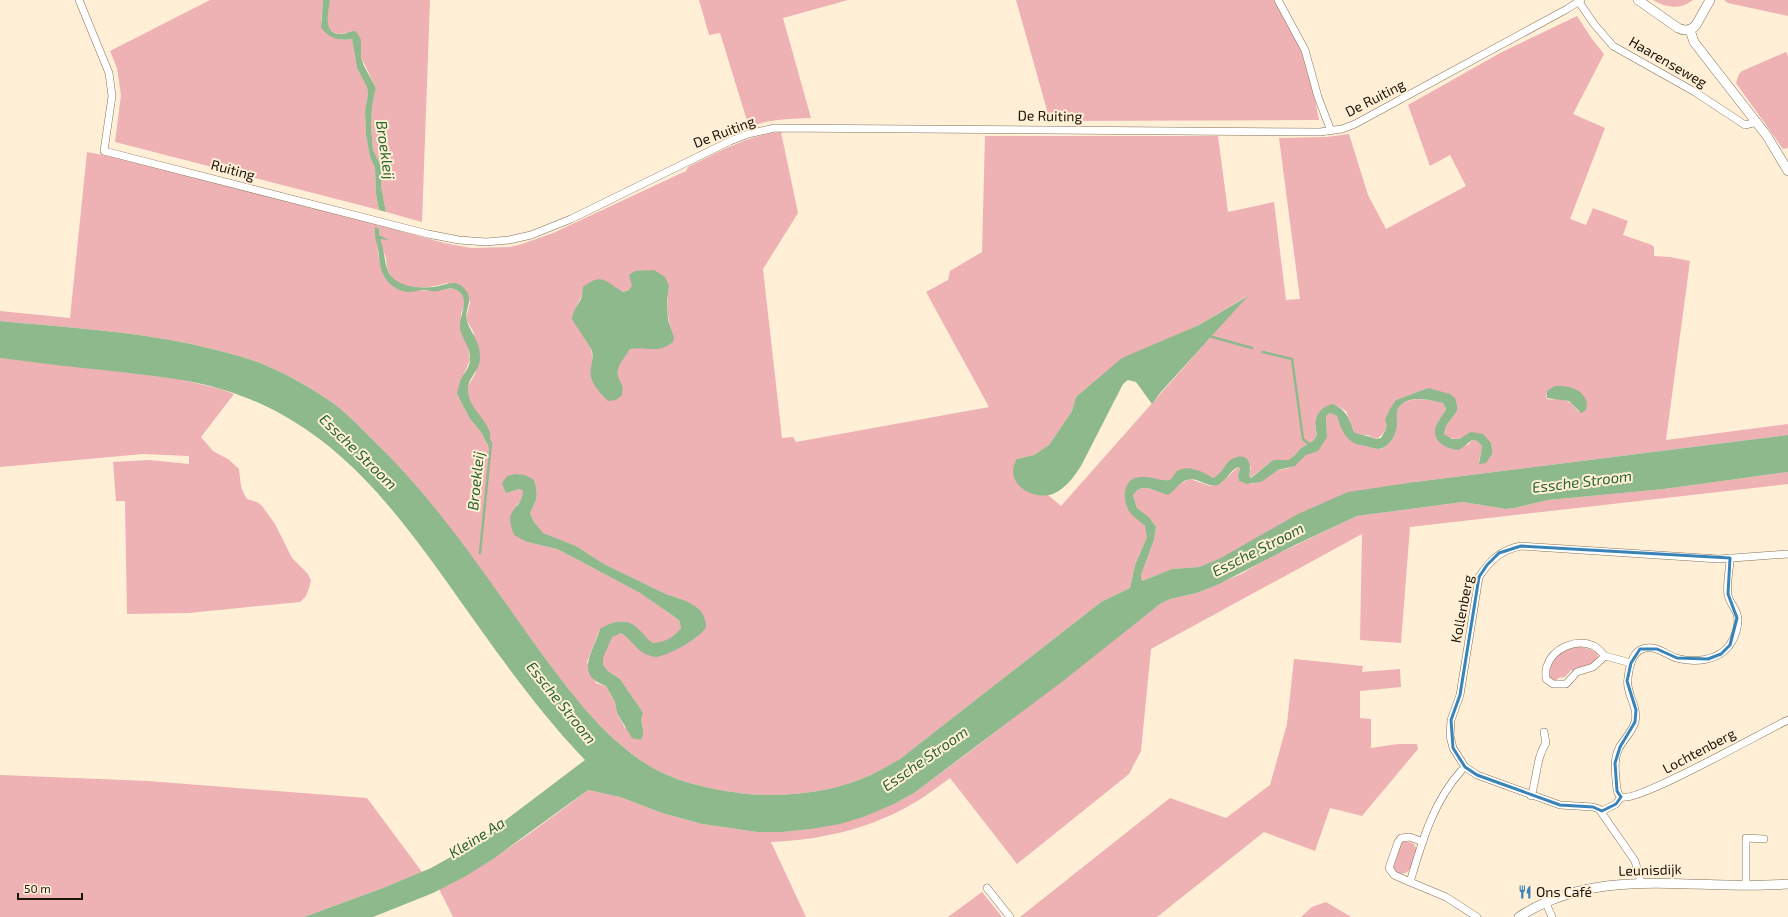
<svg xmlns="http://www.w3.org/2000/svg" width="1788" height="917" viewBox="0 0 1788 917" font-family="'Exo 2',sans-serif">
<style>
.green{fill:#eeb1b4;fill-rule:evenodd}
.water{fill:#8db98c}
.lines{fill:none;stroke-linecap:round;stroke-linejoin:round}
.stream{stroke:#8db98c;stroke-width:2.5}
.minor-casing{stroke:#837256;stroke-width:8}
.tertiary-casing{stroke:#837256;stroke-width:10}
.minor{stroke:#fff;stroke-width:7}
.tertiary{stroke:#fff;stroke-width:9}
.marked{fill:none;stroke:#3883b7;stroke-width:3;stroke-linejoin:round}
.labels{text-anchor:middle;stroke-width:4;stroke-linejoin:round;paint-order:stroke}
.street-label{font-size:14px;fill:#1c150a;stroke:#ffefd7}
.poi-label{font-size:14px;fill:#1c150a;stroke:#ffefd7;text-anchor:start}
.water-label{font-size:15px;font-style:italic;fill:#29662d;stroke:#ffefd7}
</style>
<rect width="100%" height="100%" fill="#ffefd7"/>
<g class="green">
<polygon points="210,0 323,0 321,22 341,40 352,39 357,68 367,86 368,94 365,111 366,135 370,157 375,168 376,194 379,210 115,142 121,95 117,68 110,51"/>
<path d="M 330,0 L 430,0 L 422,222 L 386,212 L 381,186 L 382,172 L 380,164 L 373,150 L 371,127 L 372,106 L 376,88 L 361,57 L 361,40 L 351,31 C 342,36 329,35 327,23 C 327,16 329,7 330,0 Z"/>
<path d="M 699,0 L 848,0 L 783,18 L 811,118 C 790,119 769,119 749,127 L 720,33 L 709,35 Z"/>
<polygon points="1016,0 1278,0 1308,51 1314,95 1319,120 1050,121"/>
<path d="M 1653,0 L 1693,0 C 1680,10 1666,8 1653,0 Z"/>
<polygon points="1724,0 1788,0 1788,16 1728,3"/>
<path d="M 1577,16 L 1592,39 L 1604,54 L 1573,114 L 1605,128 L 1570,219 L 1586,225 L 1593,208 L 1628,221 L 1623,235 L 1652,245 L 1654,247 L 1654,256 L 1670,257 L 1690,261 L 1666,440 L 1788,424 L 1788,435 L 1415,482 L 1199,567 L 1172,569 L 1142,581 L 1141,575 L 1154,540 L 1156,527 L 1149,517 L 1137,508 L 1133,495 C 1141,484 1151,488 1161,493 L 1190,479 L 1210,486 L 1221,483 L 1238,467 L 1240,468 L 1238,476 L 1239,481 C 1255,488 1261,480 1273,472 C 1279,469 1285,470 1291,467 C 1298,465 1300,459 1306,455 C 1314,450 1320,444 1327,437 L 1326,416 L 1330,413 L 1337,416 C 1341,427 1349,444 1362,445 C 1367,446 1374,449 1380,449 C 1391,447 1397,432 1397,422 C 1397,418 1396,411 1399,407 C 1409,395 1430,400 1443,403 L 1446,409 L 1439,421 L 1436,435 L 1468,445 L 1472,440 L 1477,441 L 1482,446 L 1479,462 L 1486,461 L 1492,454 L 1491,443 L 1463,437 L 1458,439 L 1448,438 L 1444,434 L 1446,426 L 1457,411 L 1428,388 L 1396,400 C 1391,412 1389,435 1375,439 L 1368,435 L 1361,435 L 1354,432 L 1346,411 L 1333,404 L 1315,426 L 1317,435 L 1313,441 L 1301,448 L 1294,456 L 1288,460 L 1273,460 L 1250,478 L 1249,476 L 1251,467 L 1227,463 L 1218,476 L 1213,478 L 1193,469 L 1180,470 L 1170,480 C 1153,483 1135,468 1125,490 L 1142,522 L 1147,530 L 1147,537 L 1135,565 L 1130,588 L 1101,602 L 900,759 C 887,766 875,774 861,779 C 826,793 785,797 747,794 C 714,790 677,783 648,765 C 601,735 568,690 536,646 C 484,575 435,500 372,439 C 358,425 344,410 327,399 C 308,386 286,374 265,365 C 242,355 215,350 191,344 C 129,331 63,327 0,321 L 0,311 L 70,318 L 87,152 L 124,159 L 292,201 L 444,243 L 471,248 L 510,247 L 522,244 L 553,233 L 686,171 L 688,167 C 717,153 748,135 781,132 L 798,213 L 763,269 L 782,438 L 793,437 L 796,442 L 989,407 L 926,292 L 948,280 L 950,271 L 982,252 L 985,136 L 1218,136 L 1228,212 L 1274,202 L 1286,300 L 1300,299 L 1279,138 L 1326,137 L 1349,134 L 1368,195 L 1386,229 L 1466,186 L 1450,155 L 1430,166 L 1408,105 L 1502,52 ZM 374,232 C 378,240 383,249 386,258 C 387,264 386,270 391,276 C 403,292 430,288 447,283 L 468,295 L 470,303 L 466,319 L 474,333 L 476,372 L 467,388 L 468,399 L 490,433 L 488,447 L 481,432 L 470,419 L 457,394 L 462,378 L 470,360 L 467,342 L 462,334 L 461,314 L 464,305 L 464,297 L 459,291 L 455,289 L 448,289 L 427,291 L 394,287 C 380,276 379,261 377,244 C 377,240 375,236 374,232 ZM 629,275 L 669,286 C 666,305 667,320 674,337 L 630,349 L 622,359 L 618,369 L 618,377 L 591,367 C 597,349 581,331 572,316 L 581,297 L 583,287 L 618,290 L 622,292 L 629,290 L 633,286 ZM 1247,296 L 1061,506 L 1048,495 L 1046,495 L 1017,459 L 1034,455 L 1049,445 L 1072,411 L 1076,397 L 1122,359 L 1199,325 ZM 1546,395 L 1587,402 L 1579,412 C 1573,405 1568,398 1557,399 C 1553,399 1551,400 1547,399 ZM 534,480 C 539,495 537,499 530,513 L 534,522 L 542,533 L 576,546 L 604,564 L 668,595 L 679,598 L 694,606 L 697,637 L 679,647 L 642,652 L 629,638 L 621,633 L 612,636 L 602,658 L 603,665 L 608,671 L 620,679 L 642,711 L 643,714 L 641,718 L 643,728 L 625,728 L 617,713 L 615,702 L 606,686 L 596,683 L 587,662 L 600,629 L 639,630 C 642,634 647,642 653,643 C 664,646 675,636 681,628 L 679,620 L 640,593 L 580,561 L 557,549 L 527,542 L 517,505 L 523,499 L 523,491 L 519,489 L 506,493 Z"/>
<polygon points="1786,52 1788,56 1788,148 1783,149 1736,83 1739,74 1742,71"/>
<polygon points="0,358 174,378 221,389 234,394 201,437 213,451 228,459 239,469 241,486 244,494 247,499 257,502 262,506 275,524 292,558 308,574 311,581 309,588 306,596 300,602 189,613 127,614 125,501 116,501 113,462 149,460 189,464 189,456 143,454 0,467"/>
<path d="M 1788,472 L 1788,484 L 1410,527 L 1401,643 L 1360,640 L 1362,534 L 1151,649 L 1141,751 L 1129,774 L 1017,864 L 950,778 C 936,788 922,799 907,807 C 865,830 818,840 771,842 L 806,917 L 453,917 L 439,889 C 493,863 540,826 588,790 L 620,797 L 662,813 L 702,824 L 757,832 L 782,832 L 811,829 L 894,804 L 914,793 L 976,747 L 1160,604 L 1170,599 L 1197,593 L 1241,574 L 1267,559 L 1357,516 L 1463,502 L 1506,509 L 1514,508 L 1548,500 L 1664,489 Z"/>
<path d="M 1577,646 L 1589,649 L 1596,652 L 1598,655 C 1597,667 1581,666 1573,671 L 1571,670 L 1565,677 L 1558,678 L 1556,682 L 1550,679 C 1547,662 1562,649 1577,646 Z"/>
<polygon points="1294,659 1363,666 1362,672 1400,669 1401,687 1360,691 1360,718 1371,719 1371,748 1398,744 1417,744 1418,749 1362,816 1330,808 1315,851 1264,832 1157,917 1020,917 1170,798 1226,818 1270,785 1287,724"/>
<polygon points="0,775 148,781 367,798 422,872 383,888 304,917 0,917"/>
<path d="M 1404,841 L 1413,843 L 1417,849 C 1413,860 1412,879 1396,872 L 1393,866 L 1400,845 Z"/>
<polygon points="982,892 1002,917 948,917"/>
<polygon points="1326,902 1351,917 1301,917 1312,907"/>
</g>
<g class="water">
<path d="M 323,0 L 330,0 C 329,11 322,33 339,34 C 345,35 349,31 355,31 L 358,34 L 361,40 L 361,57 L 364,66 L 376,88 L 372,106 L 371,127 L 373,150 L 380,164 L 382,172 L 381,186 L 386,212 L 379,210 L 376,194 L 375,168 L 370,157 L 366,135 L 365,111 L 368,94 L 367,87 L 357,68 L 352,39 C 338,41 331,39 321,28 Z"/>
<path d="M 375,227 L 379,229 L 379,235 L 389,240 L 380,239 C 385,250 384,268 391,276 C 402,288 419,288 434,287 C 448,285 458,276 468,294 C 472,303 464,311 467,321 C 471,334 480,340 480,357 C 481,370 467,378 468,390 C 468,407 485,417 490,433 C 491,437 489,443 489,448 L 481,432 L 470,419 L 457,394 C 458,389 459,384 461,379 C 464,373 470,367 470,360 C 471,346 459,336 460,325 C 460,315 470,298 458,291 C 452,286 444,290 438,291 C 432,292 428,290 422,290 C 418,290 414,292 410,292 C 390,291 380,275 379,257 C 379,247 373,237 375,227 Z"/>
<path d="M 654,270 L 665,277 L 669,286 L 667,301 L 668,320 L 674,337 L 673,342 C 656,355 648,346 630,349 C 625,357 616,366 618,376 C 621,386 624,383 622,395 L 616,400 L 608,401 C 599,391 588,382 591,367 C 592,360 594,356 591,349 C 588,342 572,321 572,318 C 572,313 578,304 581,299 C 582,295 582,291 583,287 C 603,272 605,282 623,292 L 629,290 L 632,286 L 629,275 L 635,271 Z"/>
<path d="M 1248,296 L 1160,393 L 1152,404 L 1136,382 L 1128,380 L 1123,384 L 1081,466 C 1075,475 1067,487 1055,493 C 1034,503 1002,483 1017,459 L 1034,455 L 1049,445 L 1072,411 L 1076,397 L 1122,358 L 1199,325 Z"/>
<path d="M 0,321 C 63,327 129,331 191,344 C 215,350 241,355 265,365 C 286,374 308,386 327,399 C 344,410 358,425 372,439 C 437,501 487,578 539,650 C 571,693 602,736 648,765 C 677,783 714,790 747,794 C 785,797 826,793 861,779 C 875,774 887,766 900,759 L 1101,602 L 1130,588 L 1135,565 L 1147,537 L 1145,526 C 1140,521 1133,517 1129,511 C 1123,501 1122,483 1135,478 C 1147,474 1159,482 1170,480 C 1172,478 1174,475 1176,472 C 1186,463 1204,472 1213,478 C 1223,474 1224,462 1234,458 C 1248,452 1252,464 1249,476 L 1251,478 L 1273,460 L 1288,460 L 1294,456 L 1301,448 L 1313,441 L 1317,435 C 1313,419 1317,408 1333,404 C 1347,411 1349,418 1354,432 C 1362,436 1368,435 1375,439 L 1381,438 L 1385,431 L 1387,426 L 1385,420 L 1390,409 L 1396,400 L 1428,388 L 1450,394 L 1455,398 L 1457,405 L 1457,411 L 1446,426 L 1444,434 L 1452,439 L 1459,439 L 1471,432 L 1483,434 L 1491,443 L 1492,449 L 1492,454 L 1486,463 L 1479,464 L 1482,446 L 1477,441 L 1472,440 L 1459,450 C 1449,450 1433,443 1435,429 C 1437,422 1443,415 1446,409 L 1443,403 C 1430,400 1409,394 1399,407 C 1396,411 1397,418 1397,423 C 1397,433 1391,447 1379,449 C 1374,449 1367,446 1361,445 C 1346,443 1341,429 1337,416 L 1330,413 L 1326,416 L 1327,437 L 1318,451 L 1306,455 L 1295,466 L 1278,470 L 1261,482 L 1247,484 L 1239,481 L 1238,476 L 1240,468 L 1238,467 C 1230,470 1226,482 1217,485 C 1206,488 1198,476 1187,480 C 1179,482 1175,491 1168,495 C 1155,492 1143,481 1133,495 L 1137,508 L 1149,517 L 1156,527 L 1154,540 L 1141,575 L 1142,581 L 1172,569 L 1199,567 L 1221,558 L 1298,514 L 1348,492 L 1415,482 L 1788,435 L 1788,472 L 1664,489 L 1548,500 L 1514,508 L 1506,509 L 1463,502 L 1357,516 L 1295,545 L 1219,584 L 1197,593 L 1170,599 L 1160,604 L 1063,681 L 914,793 L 894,804 L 863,817 L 840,824 L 811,829 L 782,832 L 757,832 L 702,824 L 662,813 L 620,797 L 588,790 L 493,859 L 466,876 L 433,893 L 373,917 L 304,917 L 383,888 L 431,868 L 456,854 L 487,834 L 585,760 C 547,720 513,675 481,630 C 409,530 346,426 221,389 C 188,379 154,376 120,372 C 80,368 40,363 0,358 Z"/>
<path d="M 1555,386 C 1570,386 1581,388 1587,402 L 1586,410 L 1581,413 L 1569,401 L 1547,398 L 1547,391 Z"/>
<path d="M 515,474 L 525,475 L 534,480 C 539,495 537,499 530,513 L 534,522 L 543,533 L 576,546 L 604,564 L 668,595 C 679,598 698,604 703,615 C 705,618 706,624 706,627 C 702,637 668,656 656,657 C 653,657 645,654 642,652 C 634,647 631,639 621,633 L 612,637 L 603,658 L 603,665 L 608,671 L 620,679 L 642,711 L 643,714 C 638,723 647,728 641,740 L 632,738 L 617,713 L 615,702 L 606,686 C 573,675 594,651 600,629 C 609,623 622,619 632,624 C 641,629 645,638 653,643 C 665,642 673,638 681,628 L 679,620 L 640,593 L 580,561 L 557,549 L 527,542 L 514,535 C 502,506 522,512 523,491 L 519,489 L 506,493 L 502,483 L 507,476 Z"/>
</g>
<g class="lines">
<g class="stream">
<polyline points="1212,337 1252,348"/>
<polyline points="1263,352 1292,359 1303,439 1309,444"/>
<polyline points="480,553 491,443 488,439"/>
</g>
<g class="minor-casing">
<g id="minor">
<polyline points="79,0 109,73 112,96 104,151 428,234 459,240 486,242 509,240 531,235 571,219 730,141 748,134 775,128 1320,132 1342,129 1355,124 1567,9 1581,0"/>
<polyline points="1278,0 1305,50 1318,97 1331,131"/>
<polyline points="1579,2 1594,24 1613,46 1695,92 1745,125 1757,122"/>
<path d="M 1605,656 C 1602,653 1598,648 1594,646 C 1576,638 1553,648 1547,666 C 1545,670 1546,675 1546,679 L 1553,684 L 1566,684 L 1577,672 L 1593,667 L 1605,656 L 1631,663"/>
<path d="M 1461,771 C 1433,802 1422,842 1410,882 L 1446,897 L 1477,917"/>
<path d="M 1531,796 C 1537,779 1536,758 1546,743 L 1544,732"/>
<path d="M 1621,797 C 1616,793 1617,787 1616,780 C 1615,769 1614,758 1619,748 C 1624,739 1632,732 1635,722 C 1639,706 1625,693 1628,678 C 1629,668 1632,653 1642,649 C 1654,644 1665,654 1676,658 C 1694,663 1717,661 1729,646 C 1735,638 1740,624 1737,614 C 1735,607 1729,602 1728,595 C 1726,584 1730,570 1730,558"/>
<path d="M 1621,797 C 1636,804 1764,731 1788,720"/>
<polyline points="1602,811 1616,804 1621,797"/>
<polyline points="1410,882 1394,875 1389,868 1398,842 1401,838 1410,837 1423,842"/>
<path d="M 1641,882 L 1635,861 L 1599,809 L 1593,807 L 1560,805 L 1477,775 L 1465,767 L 1453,748 L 1450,736 L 1451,720 L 1460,695 L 1479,577 C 1490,560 1501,550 1521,546 L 1719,559 L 1788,554"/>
<polyline points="1746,884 1746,838 1764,839"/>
<polyline points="987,888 1010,917"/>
<polyline points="1545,901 1552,917"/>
</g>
</g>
<g class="tertiary-casing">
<g id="tertiary">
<path d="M 1638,0 L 1678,28 C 1684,31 1691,31 1696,25 L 1710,0"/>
<polyline points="1690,30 1694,42 1767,136 1788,171"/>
<path d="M 1519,917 C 1601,863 1697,892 1788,884"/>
</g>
</g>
<use href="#minor" class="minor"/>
<use href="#tertiary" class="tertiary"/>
</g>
<path class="marked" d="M 1521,546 L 1730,558 L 1728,594 L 1737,618 L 1730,645 L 1721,654 L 1708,659 L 1677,658 L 1657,649 L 1640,649 L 1631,663 L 1627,681 L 1636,710 L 1635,722 L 1620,747 L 1615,763 L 1617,791 L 1621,797 L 1616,804 L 1602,811 L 1593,807 L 1560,805 L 1477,775 L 1465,767 L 1453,748 L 1451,720 L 1460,695 L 1479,577 L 1487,565 L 1499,553 Z"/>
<defs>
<g id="restaurant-bare" transform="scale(1.08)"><path d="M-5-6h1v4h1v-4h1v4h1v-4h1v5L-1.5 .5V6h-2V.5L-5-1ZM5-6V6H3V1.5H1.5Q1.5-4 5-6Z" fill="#3883b7" stroke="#ffefd7" stroke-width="2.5" paint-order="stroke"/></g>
</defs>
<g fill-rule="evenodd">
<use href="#restaurant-bare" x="1525" y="892"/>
</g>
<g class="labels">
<g class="street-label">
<text transform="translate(1668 62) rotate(30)" y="5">Haarenseweg</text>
<text transform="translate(1375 98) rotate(-27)" y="5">De Ruiting</text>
<text transform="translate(1050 116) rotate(1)" y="5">De Ruiting</text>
<text transform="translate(724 132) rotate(-21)" y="5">De Ruiting</text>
<text transform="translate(233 170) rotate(15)" y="5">Ruiting</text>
<text transform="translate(1462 609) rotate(-79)" y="5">Kollenberg</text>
<text transform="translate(1699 751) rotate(-28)" y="5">Lochtenberg</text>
<text transform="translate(1650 870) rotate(-2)" y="5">Leunisdijk</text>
</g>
<g class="poi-label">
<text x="1536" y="897">Ons Café</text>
</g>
<g class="water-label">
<text transform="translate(385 150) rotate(82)" y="5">Broekleij</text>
<text transform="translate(358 452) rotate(44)" y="5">Essche Stroom</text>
<text transform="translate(476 481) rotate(-84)" y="5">Broekleij</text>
<text transform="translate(1582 482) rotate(-7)" y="5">Essche Stroom</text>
<text transform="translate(1258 550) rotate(-27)" y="5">Essche Stroom</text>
<text transform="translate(561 703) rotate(51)" y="5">Essche Stroom</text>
<text transform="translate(925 759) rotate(-35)" y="5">Essche Stroom</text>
<text transform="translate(477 838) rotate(-32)" y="5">Kleine Aa</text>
</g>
</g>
<path d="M18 893v6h64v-6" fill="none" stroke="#1c150a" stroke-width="2"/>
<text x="24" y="893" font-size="12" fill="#1c150a" stroke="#ffefd7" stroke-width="3" paint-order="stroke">50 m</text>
</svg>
